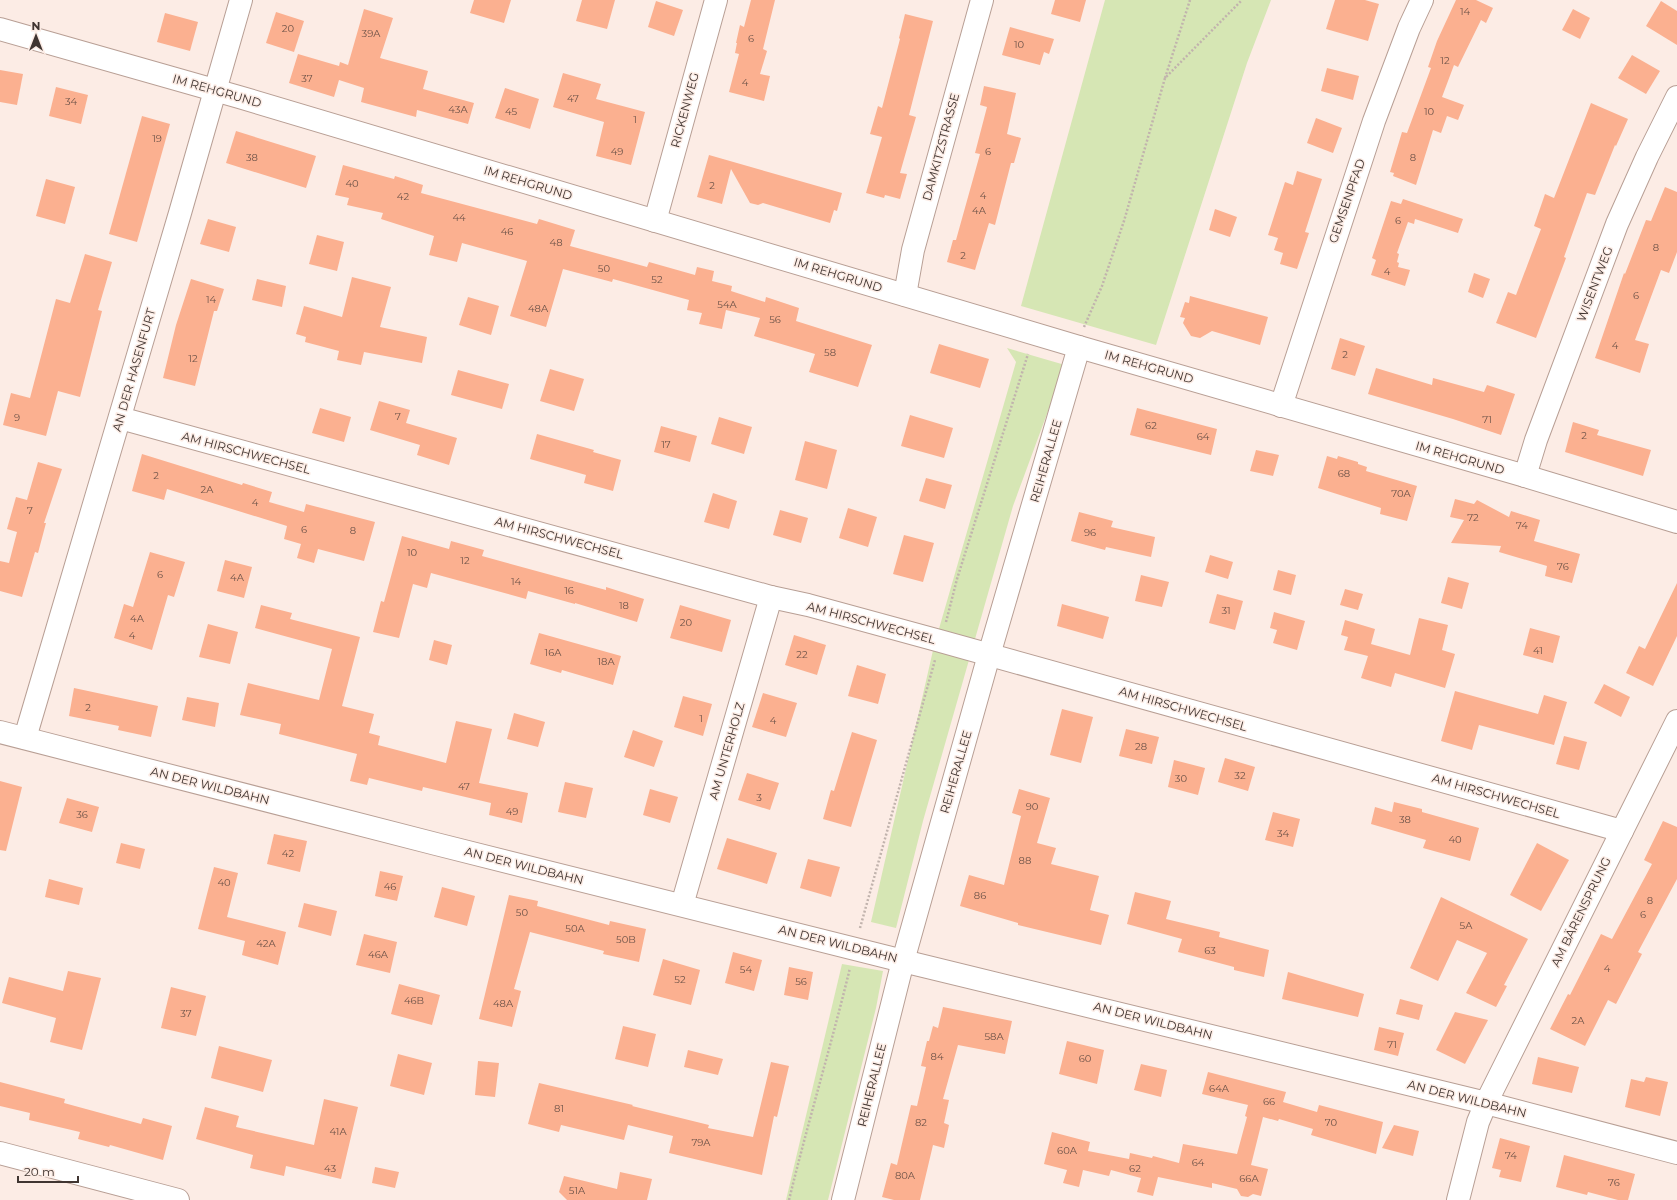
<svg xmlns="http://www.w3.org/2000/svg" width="1677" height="1200" viewBox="0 0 1677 1200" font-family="Montserrat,sans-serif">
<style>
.green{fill:#d6e6b4}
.building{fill:#fbb090}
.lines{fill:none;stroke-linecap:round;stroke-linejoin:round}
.street-casing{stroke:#b89f95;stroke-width:24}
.path{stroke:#c1b3ad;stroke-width:2.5;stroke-dasharray:2 2;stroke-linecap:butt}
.street{stroke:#fff;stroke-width:22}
.labels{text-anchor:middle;stroke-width:3;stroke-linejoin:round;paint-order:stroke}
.number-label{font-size:10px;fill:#6f5449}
.street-label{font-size:12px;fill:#403531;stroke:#fcece5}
</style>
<rect width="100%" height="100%" fill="#fcece5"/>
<g class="green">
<polygon points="1105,0 1271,0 1247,63 1156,345 1021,306"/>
<polygon points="1007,348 1065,365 1013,506 923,821 896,928 871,922 934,646 1016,362"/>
<polygon points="842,964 883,971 876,1008 828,1200 786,1200"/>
</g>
<g class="building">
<polygon points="474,0 511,0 504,23 470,13"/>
<polygon points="582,0 615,0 607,29 576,21"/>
<polygon points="751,0 775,0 763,49 767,51 760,74 770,76 764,101 729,92 739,54 735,53 737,43 736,43 740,25 744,27"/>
<polygon points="1055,0 1086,0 1080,22 1051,14"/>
<polygon points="1335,0 1365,0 1379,4 1368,41 1326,29"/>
<polygon points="1456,0 1476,0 1493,8 1486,23 1481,20 1458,67 1454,65 1442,97 1464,105 1458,120 1447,116 1441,133 1433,130 1416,185 1393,176 1394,173 1390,172 1402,132 1407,133 1431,68 1428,67 1437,41"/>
<polygon points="656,1 683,10 674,36 648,27"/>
<polygon points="1661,1 1677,11 1677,45 1646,26"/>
<polygon points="364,9 393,18 380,58 428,71 423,89 474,103 468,124 417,110 416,117 361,102 364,88 339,80 334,97 289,83 298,54 339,66 340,62 348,65"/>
<polygon points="1573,9 1590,18 1580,39 1562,30"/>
<polygon points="276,12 304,21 294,52 266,43"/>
<polygon points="165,13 198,22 190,51 157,42"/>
<polygon points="905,14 933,21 909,115 916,117 900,173 907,174 900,199 885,195 884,198 866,193 882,137 870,134 878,106 882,108 900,39 899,38"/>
<polygon points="1010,27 1054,39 1049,54 1044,52 1040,65 1002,55"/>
<polygon points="1632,55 1660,71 1646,94 1618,78"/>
<polygon points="1327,68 1359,76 1353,100 1321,91"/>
<polygon points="0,70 23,74 17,105 0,102"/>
<polygon points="563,73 601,84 596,99 645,112 631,165 596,156 604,122 553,107"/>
<polygon points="984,86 1016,93 1007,134 1021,138 1014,163 1011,163 995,225 989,223 975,270 947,262 953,240 956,240 980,154 975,153 987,107 980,105"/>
<polygon points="56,87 88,95 81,124 49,116"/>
<polygon points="505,88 539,99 530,129 495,118"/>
<polygon points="1591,103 1628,119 1616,146 1615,145 1595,195 1587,193 1564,257 1566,258 1536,338 1496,323 1508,292 1516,295 1541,229 1534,226 1545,194 1554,198"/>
<polygon points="142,116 170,124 137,242 109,234"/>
<polygon points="1316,118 1342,128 1333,153 1307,143"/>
<polygon points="236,131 316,156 306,188 226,163"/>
<polygon points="709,155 842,193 837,211 834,210 830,223 763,203 758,205 750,203 731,169 722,204 697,197"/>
<polygon points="343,165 394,179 395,176 423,185 421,193 537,224 539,219 575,230 570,246 647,267 649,262 695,275 697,267 714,271 712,281 732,286 731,291 765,302 766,297 799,308 796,321 872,345 858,387 809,372 815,354 754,336 760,318 726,310 722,329 699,324 702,313 687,310 689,300 613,279 612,282 563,269 546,327 510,316 527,261 462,243 457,262 429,255 434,236 381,219 383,213 347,205 349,198 335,195"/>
<polygon points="1297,171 1322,179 1305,232 1309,233 1297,269 1280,264 1283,253 1274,250 1278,238 1268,235 1285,182 1293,185"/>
<polygon points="46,179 75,187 65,224 36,216"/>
<polygon points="1665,187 1677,192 1677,252 1669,273 1661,270 1635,340 1649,344 1640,373 1595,358 1624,273 1625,274 1646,220 1651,221"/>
<polygon points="1403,199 1463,219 1458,233 1415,219 1414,224 1408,222 1397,253 1399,254 1397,262 1399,263 1398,267 1410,270 1405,286 1371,275 1376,260 1372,258 1391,201 1401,204"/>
<polygon points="1215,209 1237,217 1230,237 1209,230"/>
<polygon points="208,219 236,227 229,252 200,244"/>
<polygon points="317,235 344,242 337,271 309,264"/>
<polygon points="85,254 112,262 98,310 102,311 80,397 58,391 46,436 3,425 11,393 30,398 56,299 70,303"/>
<polygon points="1474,273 1490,279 1483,298 1468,292"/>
<polygon points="352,277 391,287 380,327 427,337 422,363 364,352 361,365 337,360 339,351 305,342 306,337 296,334 304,306 342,317"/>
<polygon points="191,279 224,289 217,311 214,311 195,386 163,378 176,325"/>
<polygon points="257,279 286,286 282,307 252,300"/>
<polygon points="1190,296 1268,317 1260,345 1212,331 1200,338 1191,336 1183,323 1185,318 1180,317 1185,302 1189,303"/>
<polygon points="468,297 499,306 491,335 459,325"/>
<polygon points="1340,338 1365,346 1355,376 1331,369"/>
<polygon points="939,344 989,359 980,388 930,373"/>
<polygon points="1376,368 1432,385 1433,378 1484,392 1487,385 1515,394 1501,435 1453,419 1368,394"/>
<polygon points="550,369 584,379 574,411 540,401"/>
<polygon points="458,370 509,384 502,409 451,395"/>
<polygon points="379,401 410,410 406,423 457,438 449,465 417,455 420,445 370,430"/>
<polygon points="320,408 351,417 344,442 312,433"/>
<polygon points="1137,408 1217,429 1211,455 1130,435"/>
<polygon points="910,415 953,428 944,458 901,446"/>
<polygon points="719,417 752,427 744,454 711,444"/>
<polygon points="1573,422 1599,430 1597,435 1651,450 1643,476 1565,452"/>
<polygon points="661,426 697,436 690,462 654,452"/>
<polygon points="537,434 594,450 593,452 621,460 613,491 584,483 586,475 530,459"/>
<polygon points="805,441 837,450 827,489 795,480"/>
<polygon points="1256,450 1279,455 1273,476 1250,471"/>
<polygon points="142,454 242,485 243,483 272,492 269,502 304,512 306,504 375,522 364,561 318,549 314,563 297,558 301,544 284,539 287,526 167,489 164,500 132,491"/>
<polygon points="1327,456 1337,459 1338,456 1358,462 1358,464 1367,467 1366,471 1417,486 1407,521 1380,514 1381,508 1318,488"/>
<polygon points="38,462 62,469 44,523 46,523 38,553 35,552 22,597 0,591 0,561 9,563 17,532 7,529 16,497 27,500"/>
<polygon points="926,478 952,485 945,509 919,501"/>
<polygon points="713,493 737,501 729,529 704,522"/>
<polygon points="1455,499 1474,504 1477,500 1509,517 1511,511 1540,520 1534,541 1580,554 1572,583 1545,576 1547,566 1499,552 1501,546 1451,543 1464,520 1450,517"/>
<polygon points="848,508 877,517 868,547 839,538"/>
<polygon points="780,510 808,518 801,543 773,535"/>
<polygon points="1079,512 1113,521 1111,527 1155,537 1151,557 1106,547 1105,550 1071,541"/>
<polygon points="904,535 934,543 923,582 893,574"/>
<polygon points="402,536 449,549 451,541 484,550 482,556 606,590 606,587 644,599 637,622 575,603 575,604 528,591 526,599 431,573 427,588 413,584 399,638 373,632 381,601 384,602"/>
<polygon points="150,552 185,562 174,597 168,595 152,650 114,638 124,604 133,607"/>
<polygon points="1210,555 1233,562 1228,579 1205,572"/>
<polygon points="225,560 252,567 244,598 217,591"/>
<polygon points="1278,570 1296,575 1291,595 1273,590"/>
<polygon points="1141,575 1169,582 1162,607 1135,601"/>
<polygon points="1448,577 1469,583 1462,609 1441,603"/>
<polygon points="1677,583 1677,636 1653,686 1626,673 1639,646 1645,649"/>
<polygon points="1345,589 1363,594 1358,610 1340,605"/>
<polygon points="1217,594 1243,601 1235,630 1209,623"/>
<polygon points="1062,604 1109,617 1103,639 1057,626"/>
<polygon points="261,605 292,613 290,619 360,637 342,706 374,714 369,733 380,736 378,745 446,763 456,721 492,729 479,783 528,793 522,823 489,815 491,803 423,787 422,791 369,778 367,785 350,781 357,754 279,734 281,724 240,715 248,683 319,700 332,649 255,628"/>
<polygon points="680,605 731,620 722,652 670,638"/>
<polygon points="1274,612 1305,621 1297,650 1273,643 1277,630 1270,628"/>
<polygon points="1419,618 1448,625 1442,650 1455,654 1445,688 1395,673 1391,687 1361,678 1368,656 1344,650 1348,637 1341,635 1345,620 1375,629 1371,644 1410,655"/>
<polygon points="208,624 238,632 230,664 199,657"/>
<polygon points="1530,628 1560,636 1553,663 1523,655"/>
<polygon points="539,633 621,656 613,685 562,670 561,673 530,664"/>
<polygon points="794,635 826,645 817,675 785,665"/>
<polygon points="434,640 452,645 447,665 429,660"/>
<polygon points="857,665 886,674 878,704 848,696"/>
<polygon points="1604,684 1630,697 1621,717 1594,703"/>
<polygon points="74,688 158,706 151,737 118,730 119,726 69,716"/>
<polygon points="1455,691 1538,714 1544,695 1567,702 1554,745 1479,725 1472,750 1441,741"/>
<polygon points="763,693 797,703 786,737 752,727"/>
<polygon points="683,696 712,704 703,736 674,727"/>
<polygon points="187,697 219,703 215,727 182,720"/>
<polygon points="1062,709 1093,717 1081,763 1050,755"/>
<polygon points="514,713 545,722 538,747 507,739"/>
<polygon points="1126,729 1159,737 1152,764 1119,756"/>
<polygon points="633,730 663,741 654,767 624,757"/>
<polygon points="852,732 877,740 851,827 823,819 831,790 834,791"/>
<polygon points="1564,736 1587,742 1579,770 1556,764"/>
<polygon points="1225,758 1255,767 1248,791 1218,782"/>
<polygon points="1174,760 1205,768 1198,795 1168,787"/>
<polygon points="747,773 779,783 770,810 738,800"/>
<polygon points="0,781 22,787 6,851 0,850"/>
<polygon points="565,782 593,788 586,818 558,812"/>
<polygon points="650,789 678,797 670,823 643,815"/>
<polygon points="1019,789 1050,798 1037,843 1056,848 1051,864 1099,876 1090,910 1109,915 1101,945 1018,925 1018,923 960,906 969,875 1004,885 1021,816 1012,813"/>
<polygon points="67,798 99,807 92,832 59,823"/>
<polygon points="1394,802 1422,809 1422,812 1479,828 1470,861 1423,848 1426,840 1371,824 1375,807 1392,812"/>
<polygon points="1273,812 1300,819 1293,847 1265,840"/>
<polygon points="1663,821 1677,827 1677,879 1638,952 1642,954 1616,1004 1608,1000 1585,1046 1550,1029 1568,994 1570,995 1601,934 1612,939 1652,864 1644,860"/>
<polygon points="274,834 307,841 300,872 267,864"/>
<polygon points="727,838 777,853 767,884 717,869"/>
<polygon points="121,843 145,849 140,869 116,863"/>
<polygon points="1537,843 1569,860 1541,911 1510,895"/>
<polygon points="808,859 840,867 831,897 800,888"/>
<polygon points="214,867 238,873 227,917 286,932 278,965 242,955 245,941 198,929"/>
<polygon points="380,871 403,876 397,901 375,896"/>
<polygon points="49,879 83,888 79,905 45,897"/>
<polygon points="442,887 475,896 467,926 434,917"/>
<polygon points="1135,892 1171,901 1166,919 1220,932 1219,937 1269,950 1264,977 1234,970 1234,967 1178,952 1182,939 1127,924"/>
<polygon points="509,895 538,901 537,906 609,925 610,921 646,929 639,962 603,954 604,951 530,932 514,989 521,991 512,1027 479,1019"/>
<polygon points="1441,897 1528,939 1504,985 1507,986 1496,1007 1466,993 1487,953 1457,940 1438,981 1410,968"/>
<polygon points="304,903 337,911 331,936 298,927"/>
<polygon points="364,934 397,942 390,973 356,965"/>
<polygon points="733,952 762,960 754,991 725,983"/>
<polygon points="663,959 700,970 691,1005 653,995"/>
<polygon points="789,967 813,972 808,1000 784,995"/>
<polygon points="68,971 101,978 82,1050 50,1042 56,1018 2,1003 9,977 63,991"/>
<polygon points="1288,972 1364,994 1358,1017 1282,999"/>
<polygon points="399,984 440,995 432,1025 391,1014"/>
<polygon points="171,987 206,996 196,1036 161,1028"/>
<polygon points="1400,999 1423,1005 1419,1020 1396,1014"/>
<polygon points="943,1007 1012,1021 1005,1054 958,1045 943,1099 949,1100 944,1123 949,1125 944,1148 933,1145 920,1200 894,1200 882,1197 891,1163 897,1165 911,1105 917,1106 926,1067 921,1066 927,1041 929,1041 933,1026 938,1028"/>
<polygon points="1455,1012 1488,1020 1465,1064 1436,1050"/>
<polygon points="623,1026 656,1034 648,1067 615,1059"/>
<polygon points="1379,1027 1404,1033 1398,1056 1374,1050"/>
<polygon points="1067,1041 1104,1050 1097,1084 1059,1074"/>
<polygon points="219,1046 272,1060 263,1092 211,1078"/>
<polygon points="688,1050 723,1059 718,1075 684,1067"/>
<polygon points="398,1054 432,1063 424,1095 390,1086"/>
<polygon points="1538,1057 1579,1067 1572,1093 1532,1084"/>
<polygon points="478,1061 499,1063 495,1097 475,1095"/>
<polygon points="771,1062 789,1066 777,1117 774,1116 762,1175 669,1153 673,1136 628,1125 624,1140 561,1125 559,1132 528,1124 539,1083 633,1105 632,1106 709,1125 708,1128 753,1137"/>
<polygon points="1141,1064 1167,1070 1161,1097 1134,1090"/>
<polygon points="1208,1072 1286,1092 1283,1102 1317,1112 1319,1105 1383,1122 1376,1154 1311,1135 1313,1129 1279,1119 1278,1121 1263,1117 1251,1165 1268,1169 1261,1196 1253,1194 1248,1197 1241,1196 1237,1189 1212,1183 1212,1188 1158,1177 1153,1196 1137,1192 1141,1178 1111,1170 1109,1176 1083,1170 1079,1187 1063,1183 1067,1170 1044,1164 1052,1132 1090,1142 1088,1151 1129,1159 1130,1153 1152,1158 1153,1156 1179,1163 1183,1144 1237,1154 1247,1117 1245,1116 1248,1105 1202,1094"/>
<polygon points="1646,1077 1668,1082 1660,1116 1625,1107 1631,1079 1644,1082"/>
<polygon points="0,1082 65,1099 64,1103 141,1124 143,1118 172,1126 163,1160 110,1145 109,1147 78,1139 80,1132 29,1120 30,1113 0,1106"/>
<polygon points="324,1099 358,1107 341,1179 286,1166 284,1176 250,1168 253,1155 196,1139 205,1107 239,1116 236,1127 314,1145"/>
<polygon points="1394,1125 1419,1131 1413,1156 1382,1148"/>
<polygon points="1500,1138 1530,1146 1521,1182 1499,1177 1501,1170 1492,1168"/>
<polygon points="1564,1155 1635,1174 1628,1200 1618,1200 1588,1192 1587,1195 1556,1187"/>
<polygon points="375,1167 399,1172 395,1188 372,1183"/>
<polygon points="620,1172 652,1179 647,1200 567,1200 559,1192 564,1176 617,1189"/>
</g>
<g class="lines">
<g class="street-casing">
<g id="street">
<polyline points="0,29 239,97 1079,347 1525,476 1677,522"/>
<polyline points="655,221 716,0"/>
<polyline points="905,295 913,250 982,0"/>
<polyline points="1281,406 1374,121 1409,28 1422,0"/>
<polyline points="120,418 771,597 808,605 940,641 1622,831"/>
<polyline points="1525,476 1536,440 1617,224 1647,157 1677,97"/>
<polyline points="0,732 436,844 903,961 1486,1103 1677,1153"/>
<polyline points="25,738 180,213 241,0"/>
<polyline points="682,905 771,597"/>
<polyline points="0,1153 178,1200"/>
<polyline points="843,1200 903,961 989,655 1079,347"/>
<polyline points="1458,1200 1478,1122 1486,1103 1677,721"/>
</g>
</g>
<g class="path">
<polyline points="1165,78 1190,0"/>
<polyline points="1084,327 1102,286 1124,221 1165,78 1242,0"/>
<polyline points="946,622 957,579 1028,354"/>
<polyline points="860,928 935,660"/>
<path d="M 789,1200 C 808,1122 831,1046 850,968"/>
</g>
<use href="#street" class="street"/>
</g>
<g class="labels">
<g class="number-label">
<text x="1465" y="15">14</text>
<text x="288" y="32">20</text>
<text x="371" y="37">39A</text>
<text x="751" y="42">6</text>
<text x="1019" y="48">10</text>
<text x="1445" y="64">12</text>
<text x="307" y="82">37</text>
<text x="745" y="86">4</text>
<text x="573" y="102">47</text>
<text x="71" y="105">34</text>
<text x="458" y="113">43A</text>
<text x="511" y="115">45</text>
<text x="1429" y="115">10</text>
<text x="635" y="123">1</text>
<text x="157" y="142">19</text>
<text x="617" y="155">49</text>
<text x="988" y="155">6</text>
<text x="252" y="161">38</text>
<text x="1413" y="161">8</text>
<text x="352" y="187">40</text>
<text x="712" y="189">2</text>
<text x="983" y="199">4</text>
<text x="403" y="200">42</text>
<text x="979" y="214">4A</text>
<text x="459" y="221">44</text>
<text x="1398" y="224">6</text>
<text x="507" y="235">46</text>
<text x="556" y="246">48</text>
<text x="1656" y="251">8</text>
<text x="963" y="259">2</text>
<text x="604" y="272">50</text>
<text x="1387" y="275">4</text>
<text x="657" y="283">52</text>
<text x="1636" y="299">6</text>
<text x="211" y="303">14</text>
<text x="727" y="308">54A</text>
<text x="538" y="312">48A</text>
<text x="775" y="323">56</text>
<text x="1615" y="349">4</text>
<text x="830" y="356">58</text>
<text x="1345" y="358">2</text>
<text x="193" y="362">12</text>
<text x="398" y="420">7</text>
<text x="17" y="421">9</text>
<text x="1487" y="423">71</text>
<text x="1151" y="429">62</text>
<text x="1584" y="439">2</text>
<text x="1203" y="440">64</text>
<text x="666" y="448">17</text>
<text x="1344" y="477">68</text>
<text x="156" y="479">2</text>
<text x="207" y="493">2A</text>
<text x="1401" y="497">70A</text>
<text x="255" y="506">4</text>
<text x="30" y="514">7</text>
<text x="1473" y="521">72</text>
<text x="1522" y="529">74</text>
<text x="304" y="533">6</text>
<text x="353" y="534">8</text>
<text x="1090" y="536">96</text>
<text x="412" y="556">10</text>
<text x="465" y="564">12</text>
<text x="1563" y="570">76</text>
<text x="160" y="578">6</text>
<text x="237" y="581">4A</text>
<text x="516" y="585">14</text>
<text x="569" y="594">16</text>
<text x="624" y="609">18</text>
<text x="1226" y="614">31</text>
<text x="137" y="622">4A</text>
<text x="686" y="626">20</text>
<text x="132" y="639">4</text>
<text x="1538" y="654">41</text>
<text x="553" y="656">16A</text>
<text x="802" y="658">22</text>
<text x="606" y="665">18A</text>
<text x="88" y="711">2</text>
<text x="701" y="722">1</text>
<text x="773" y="724">4</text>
<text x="1141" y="750">28</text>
<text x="1240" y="779">32</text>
<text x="1181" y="782">30</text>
<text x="464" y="790">47</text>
<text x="759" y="801">3</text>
<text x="1032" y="810">90</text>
<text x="512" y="815">49</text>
<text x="82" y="818">36</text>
<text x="1405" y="823">38</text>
<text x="1283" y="837">34</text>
<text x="1455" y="843">40</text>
<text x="288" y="857">42</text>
<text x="1025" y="864">88</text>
<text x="224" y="886">40</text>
<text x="390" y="890">46</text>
<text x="980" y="899">86</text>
<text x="1650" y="904">8</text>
<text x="522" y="916">50</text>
<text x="1643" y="918">6</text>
<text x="1466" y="929">5A</text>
<text x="575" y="932">50A</text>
<text x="626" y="943">50B</text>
<text x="266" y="947">42A</text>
<text x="1210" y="954">63</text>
<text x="378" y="958">46A</text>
<text x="1607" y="972">4</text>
<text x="746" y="973">54</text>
<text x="680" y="983">52</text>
<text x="801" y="985">56</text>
<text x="414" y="1004">46B</text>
<text x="503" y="1007">48A</text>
<text x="186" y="1017">37</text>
<text x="1578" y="1024">2A</text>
<text x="994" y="1040">58A</text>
<text x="1392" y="1048">71</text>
<text x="937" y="1060">84</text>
<text x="1085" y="1062">60</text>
<text x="1219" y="1092">64A</text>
<text x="1269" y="1105">66</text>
<text x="559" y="1112">81</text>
<text x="921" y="1126">82</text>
<text x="1331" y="1126">70</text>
<text x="338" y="1135">41A</text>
<text x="701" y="1146">79A</text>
<text x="1067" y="1154">60A</text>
<text x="1511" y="1159">74</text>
<text x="1198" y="1166">64</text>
<text x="330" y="1172">43</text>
<text x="1135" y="1172">62</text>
<text x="905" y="1179">80A</text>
<text x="1249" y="1182">66A</text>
<text x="1614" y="1186">76</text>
<text x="577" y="1194">51A</text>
</g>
<g class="street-label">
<text transform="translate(217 91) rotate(16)" y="4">IM REHGRUND</text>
<text transform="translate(685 110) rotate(-75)" y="4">RICKENWEG</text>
<text transform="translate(941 147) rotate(-75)" y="4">DAMKITZSTRASSE</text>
<text transform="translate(528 183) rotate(17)" y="4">IM REHGRUND</text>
<text transform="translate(1347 201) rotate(-71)" y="4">GEMSENPFAD</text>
<text transform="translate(838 275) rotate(17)" y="4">IM REHGRUND</text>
<text transform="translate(1595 284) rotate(-69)" y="4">WISENTWEG</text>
<text transform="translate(1149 367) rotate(16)" y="4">IM REHGRUND</text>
<text transform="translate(134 370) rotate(-74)" y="4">AN DER HASENFURT</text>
<text transform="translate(246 453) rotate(15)" y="4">AM HIRSCHWECHSEL</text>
<text transform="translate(1460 458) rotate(16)" y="4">IM REHGRUND</text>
<text transform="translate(1046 461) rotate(-74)" y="4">REIHERALLEE</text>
<text transform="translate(559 538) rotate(15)" y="4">AM HIRSCHWECHSEL</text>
<text transform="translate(871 623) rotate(15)" y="4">AM HIRSCHWECHSEL</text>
<text transform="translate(1183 709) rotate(16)" y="4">AM HIRSCHWECHSEL</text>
<text transform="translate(727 751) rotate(-74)" y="4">AM UNTERHOLZ</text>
<text transform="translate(956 772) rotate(-74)" y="4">REIHERALLEE</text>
<text transform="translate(210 786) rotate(14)" y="4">AN DER WILDBAHN</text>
<text transform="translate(1496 796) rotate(16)" y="4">AM HIRSCHWECHSEL</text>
<text transform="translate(524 866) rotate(14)" y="4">AN DER WILDBAHN</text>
<text transform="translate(1581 912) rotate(-64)" y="4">AM BÄRENSPRUNG</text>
<text transform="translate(838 944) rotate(14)" y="4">AN DER WILDBAHN</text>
<text transform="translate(1153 1021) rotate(14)" y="4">AN DER WILDBAHN</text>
<text transform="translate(872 1085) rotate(-76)" y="4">REIHERALLEE</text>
<text transform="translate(1467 1099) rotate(14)" y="4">AN DER WILDBAHN</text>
</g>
</g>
<g transform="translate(36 36)" stroke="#fcece5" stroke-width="3" paint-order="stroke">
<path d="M0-3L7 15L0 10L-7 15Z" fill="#403531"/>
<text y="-6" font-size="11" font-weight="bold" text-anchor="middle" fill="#403531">N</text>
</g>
<path d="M18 1176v6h60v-6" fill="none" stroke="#403531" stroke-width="2"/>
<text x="24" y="1176" font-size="12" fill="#403531" stroke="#fcece5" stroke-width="3" paint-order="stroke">20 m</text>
</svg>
